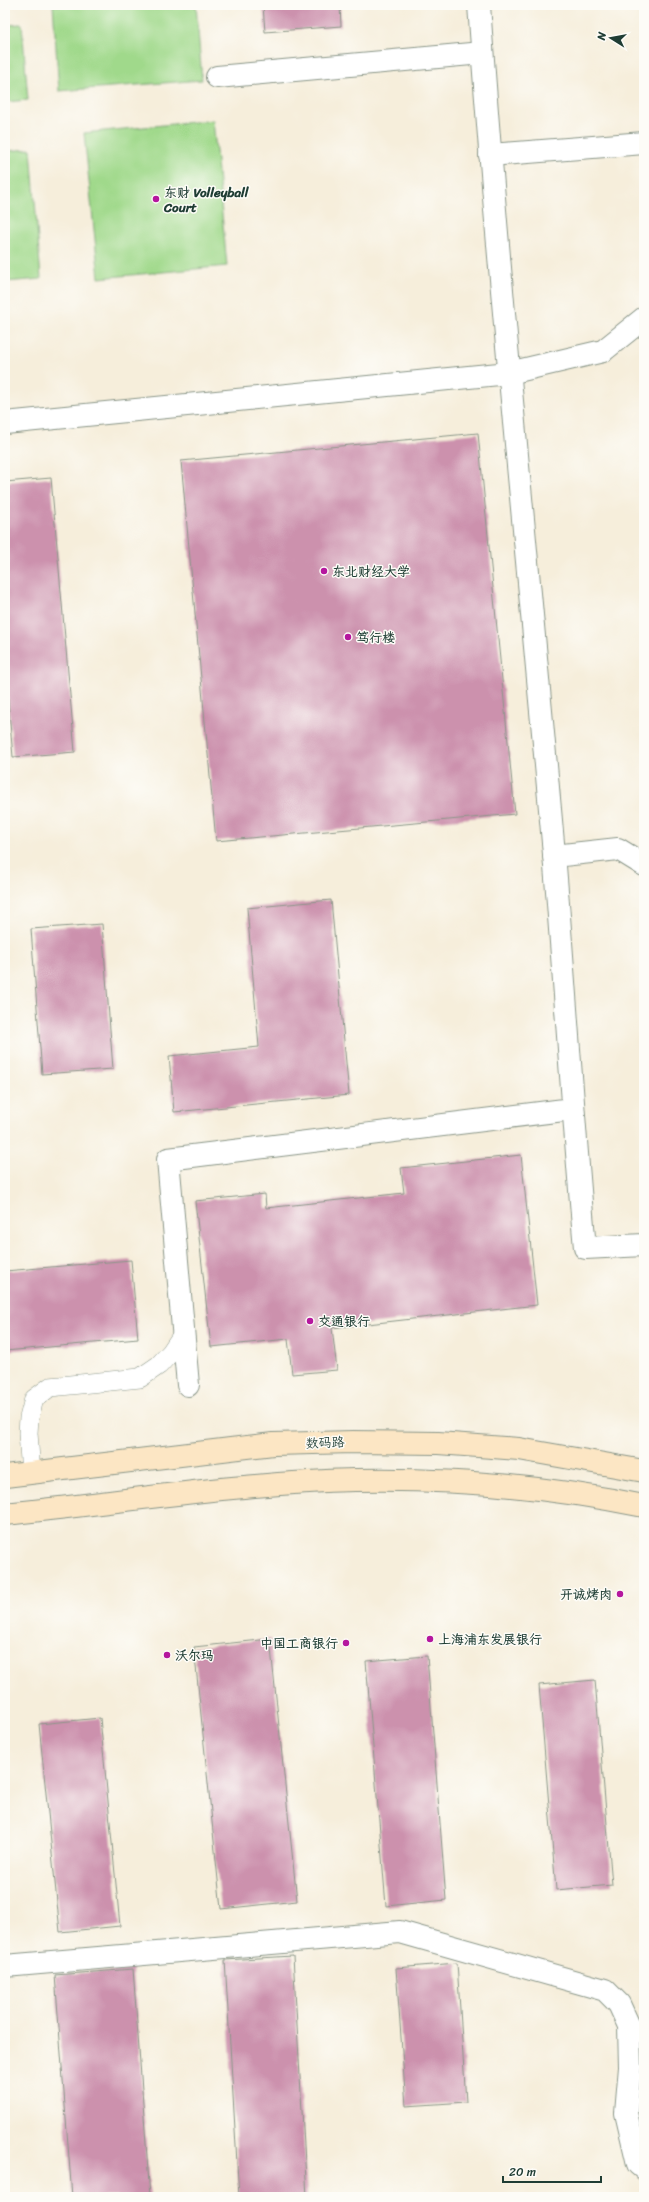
<svg xmlns="http://www.w3.org/2000/svg" width="649" height="2202" viewBox="0 0 649 2202" font-family="Sriracha,'LXGW WenKai TC',sans-serif">
<style>
.green{fill:#a0d98b;stroke:#608b60}
.building{fill:#cc91ad}
.lines{fill:none;stroke-linecap:round;stroke-linejoin:round}
.lane-casing{stroke:#8a9688;stroke-width:20}
.street-casing{stroke:#8a9688;stroke-width:24}
.secondary-casing{stroke:#8a9688;stroke-width:24}
.lane{stroke:#fff;stroke-width:19}
.street{stroke:#fff;stroke-width:22}
.secondary{stroke:#fce6c4;stroke-width:22}
.poi-dot{fill:#b5179e;stroke:#fdfcf7;stroke-width:1.5}
.labels{text-anchor:middle;stroke-width:3;stroke-linejoin:round;paint-order:stroke}
.poi-label{font-size:13px;font-weight:bold;fill:#1f3d34;stroke:#fdfcf7;text-anchor:start}
.street-label{font-size:13px;fill:#1f3d34;stroke:#fdfcf7}
</style>
<rect width="100%" height="100%" fill="#fdfcf7"/>
<filter id="ink" filterUnits="userSpaceOnUse"><feTurbulence type="fractalNoise" baseFrequency=".025" numOctaves="2"/><feDisplacementMap in="SourceGraphic" scale="8" xChannelSelector="R" yChannelSelector="G"/><feConvolveMatrix kernelMatrix="1 2 1 2 8 2 1 2 1" color-interpolation-filters="sRGB"/></filter>
<filter id="wash" filterUnits="userSpaceOnUse"><feTurbulence type="fractalNoise" baseFrequency=".012" numOctaves="4" result="noise"/><feDisplacementMap in="SourceGraphic" scale="16" xChannelSelector="R" yChannelSelector="G"/><feGaussianBlur stdDeviation="0.9" result="paint"/><feColorMatrix in="noise" values="0 0 0 0 0 0 0 0 0 0 0 0 0 0 0 0 0 1.4 0 .05"/><feComposite in="paint" operator="in"/></filter>
<g filter="url(#wash)">
<rect width="100%" height="100%" fill="#f6eedb"/>
<g class="green">
<polygon points="53,5 196,5 202,80 59,91"/>
<polygon points="22,24 28,100 5,102 5,25"/>
<polygon points="213,120 227,266 99,278 84,133"/>
<polygon points="31,149 41,279 5,282 5,151"/>
</g>
<g id="blocks">
<g class="building">
<polygon points="263,5 340,5 341,26 265,32"/>
<polygon points="478,433 515,814 216,841 181,461"/>
<polygon points="51,478 75,752 13,757 5,666 5,482"/>
<polygon points="331,900 349,1095 174,1112 169,1056 259,1047 247,908"/>
<polygon points="102,924 113,1069 42,1074 31,929"/>
<polygon points="521,1155 537,1305 332,1328 337,1370 292,1374 288,1339 211,1347 195,1201 265,1194 266,1208 404,1193 401,1168"/>
<polygon points="131,1260 138,1339 5,1351 5,1271"/>
<polygon points="270,1639 297,1901 221,1909 194,1647"/>
<polygon points="427,1656 446,1900 386,1906 366,1661"/>
<polygon points="595,1680 612,1885 556,1890 539,1685"/>
<polygon points="100,1718 120,1926 60,1932 39,1724"/>
<polygon points="293,1956 307,2197 239,2197 225,1960"/>
<polygon points="457,1963 466,2102 406,2106 396,1968"/>
<polygon points="133,1969 150,2197 72,2197 55,1975"/>
</g>
</g>
</g>
<g filter="url(#ink)">
<use href="#blocks" fill-opacity="0" stroke="#8a9688" stroke-width="1"/>
<g class="lines">
<g class="lane-casing">
<polyline id="lane" points="31,1473 28,1433 29,1418 34,1399 50,1387 140,1378 159,1365 171,1352 183,1334"/>
</g>
<g class="street-casing">
<g id="street">
<path d="M 479,5 C 499,288 529,571 554,854 C 565,985 573,1117 585,1248 L 644,1245"/>
<polyline points="217,77 482,53"/>
<polyline points="490,155 644,143"/>
<polyline points="5,423 509,373 603,351 644,318"/>
<polyline points="554,856 618,849 644,865"/>
<polyline points="188,1385 168,1159 572,1109"/>
<polyline points="5,1966 400,1932 605,1990 619,2004 629,2026 630,2067 626,2113 638,2164 644,2169"/>
</g>
</g>
<g class="secondary-casing">
<g id="secondary">
<polyline points="5,1476 273,1444 353,1442 438,1443 519,1449 644,1471"/>
<path d="M 5,1514 C 121,1502 238,1483 355,1480 C 451,1478 550,1487 644,1506"/>
</g>
</g>
<use href="#lane" class="lane"/>
<use href="#street" class="street"/>
<use href="#secondary" class="secondary"/>
</g>
</g>
<g class="poi-dot">
<circle cx="156" cy="199" r="4"/>
<circle cx="324" cy="571" r="4"/>
<circle cx="348" cy="637" r="4"/>
<circle cx="310" cy="1321" r="4"/>
<circle cx="620" cy="1594" r="4"/>
<circle cx="430" cy="1639" r="4"/>
<circle cx="346" cy="1643" r="4"/>
<circle cx="167" cy="1655" r="4"/>
</g>
<g class="labels">
<g class="poi-label">
<text x="164" y="197">东财 Volleyball<tspan x="164" dy="15">Court</tspan></text>
<text x="332" y="576">东北财经大学</text>
<text x="356" y="642">笃行楼</text>
<text x="318" y="1326">交通银行</text>
<text x="612" y="1599" text-anchor="end">开诚烤肉</text>
<text x="438" y="1644">上海浦东发展银行</text>
<text x="338" y="1648" text-anchor="end">中国工商银行</text>
<text x="175" y="1660">沃尔玛</text>
</g>
<g class="street-label">
<text transform="translate(325 1442) rotate(-2)" y="5">数码路</text>
</g>
</g>
<rect width="649" height="2202" fill="none" stroke="#fdfcf7" stroke-width="20"/>
<g transform="translate(611 38) rotate(281)" stroke="#fdfcf7" stroke-width="3" paint-order="stroke">
<path d="M0-3L7 15L0 10L-7 15Z" fill="#1f3d34"/>
<text y="-6" font-size="11" font-weight="bold" text-anchor="middle" fill="#1f3d34">N</text>
</g>
<path d="M503 2176v6h98v-6" fill="none" stroke="#1f3d34" stroke-width="2"/>
<text x="509" y="2176" font-size="12" fill="#1f3d34" stroke="#fdfcf7" stroke-width="3" paint-order="stroke">20 m</text>
</svg>
